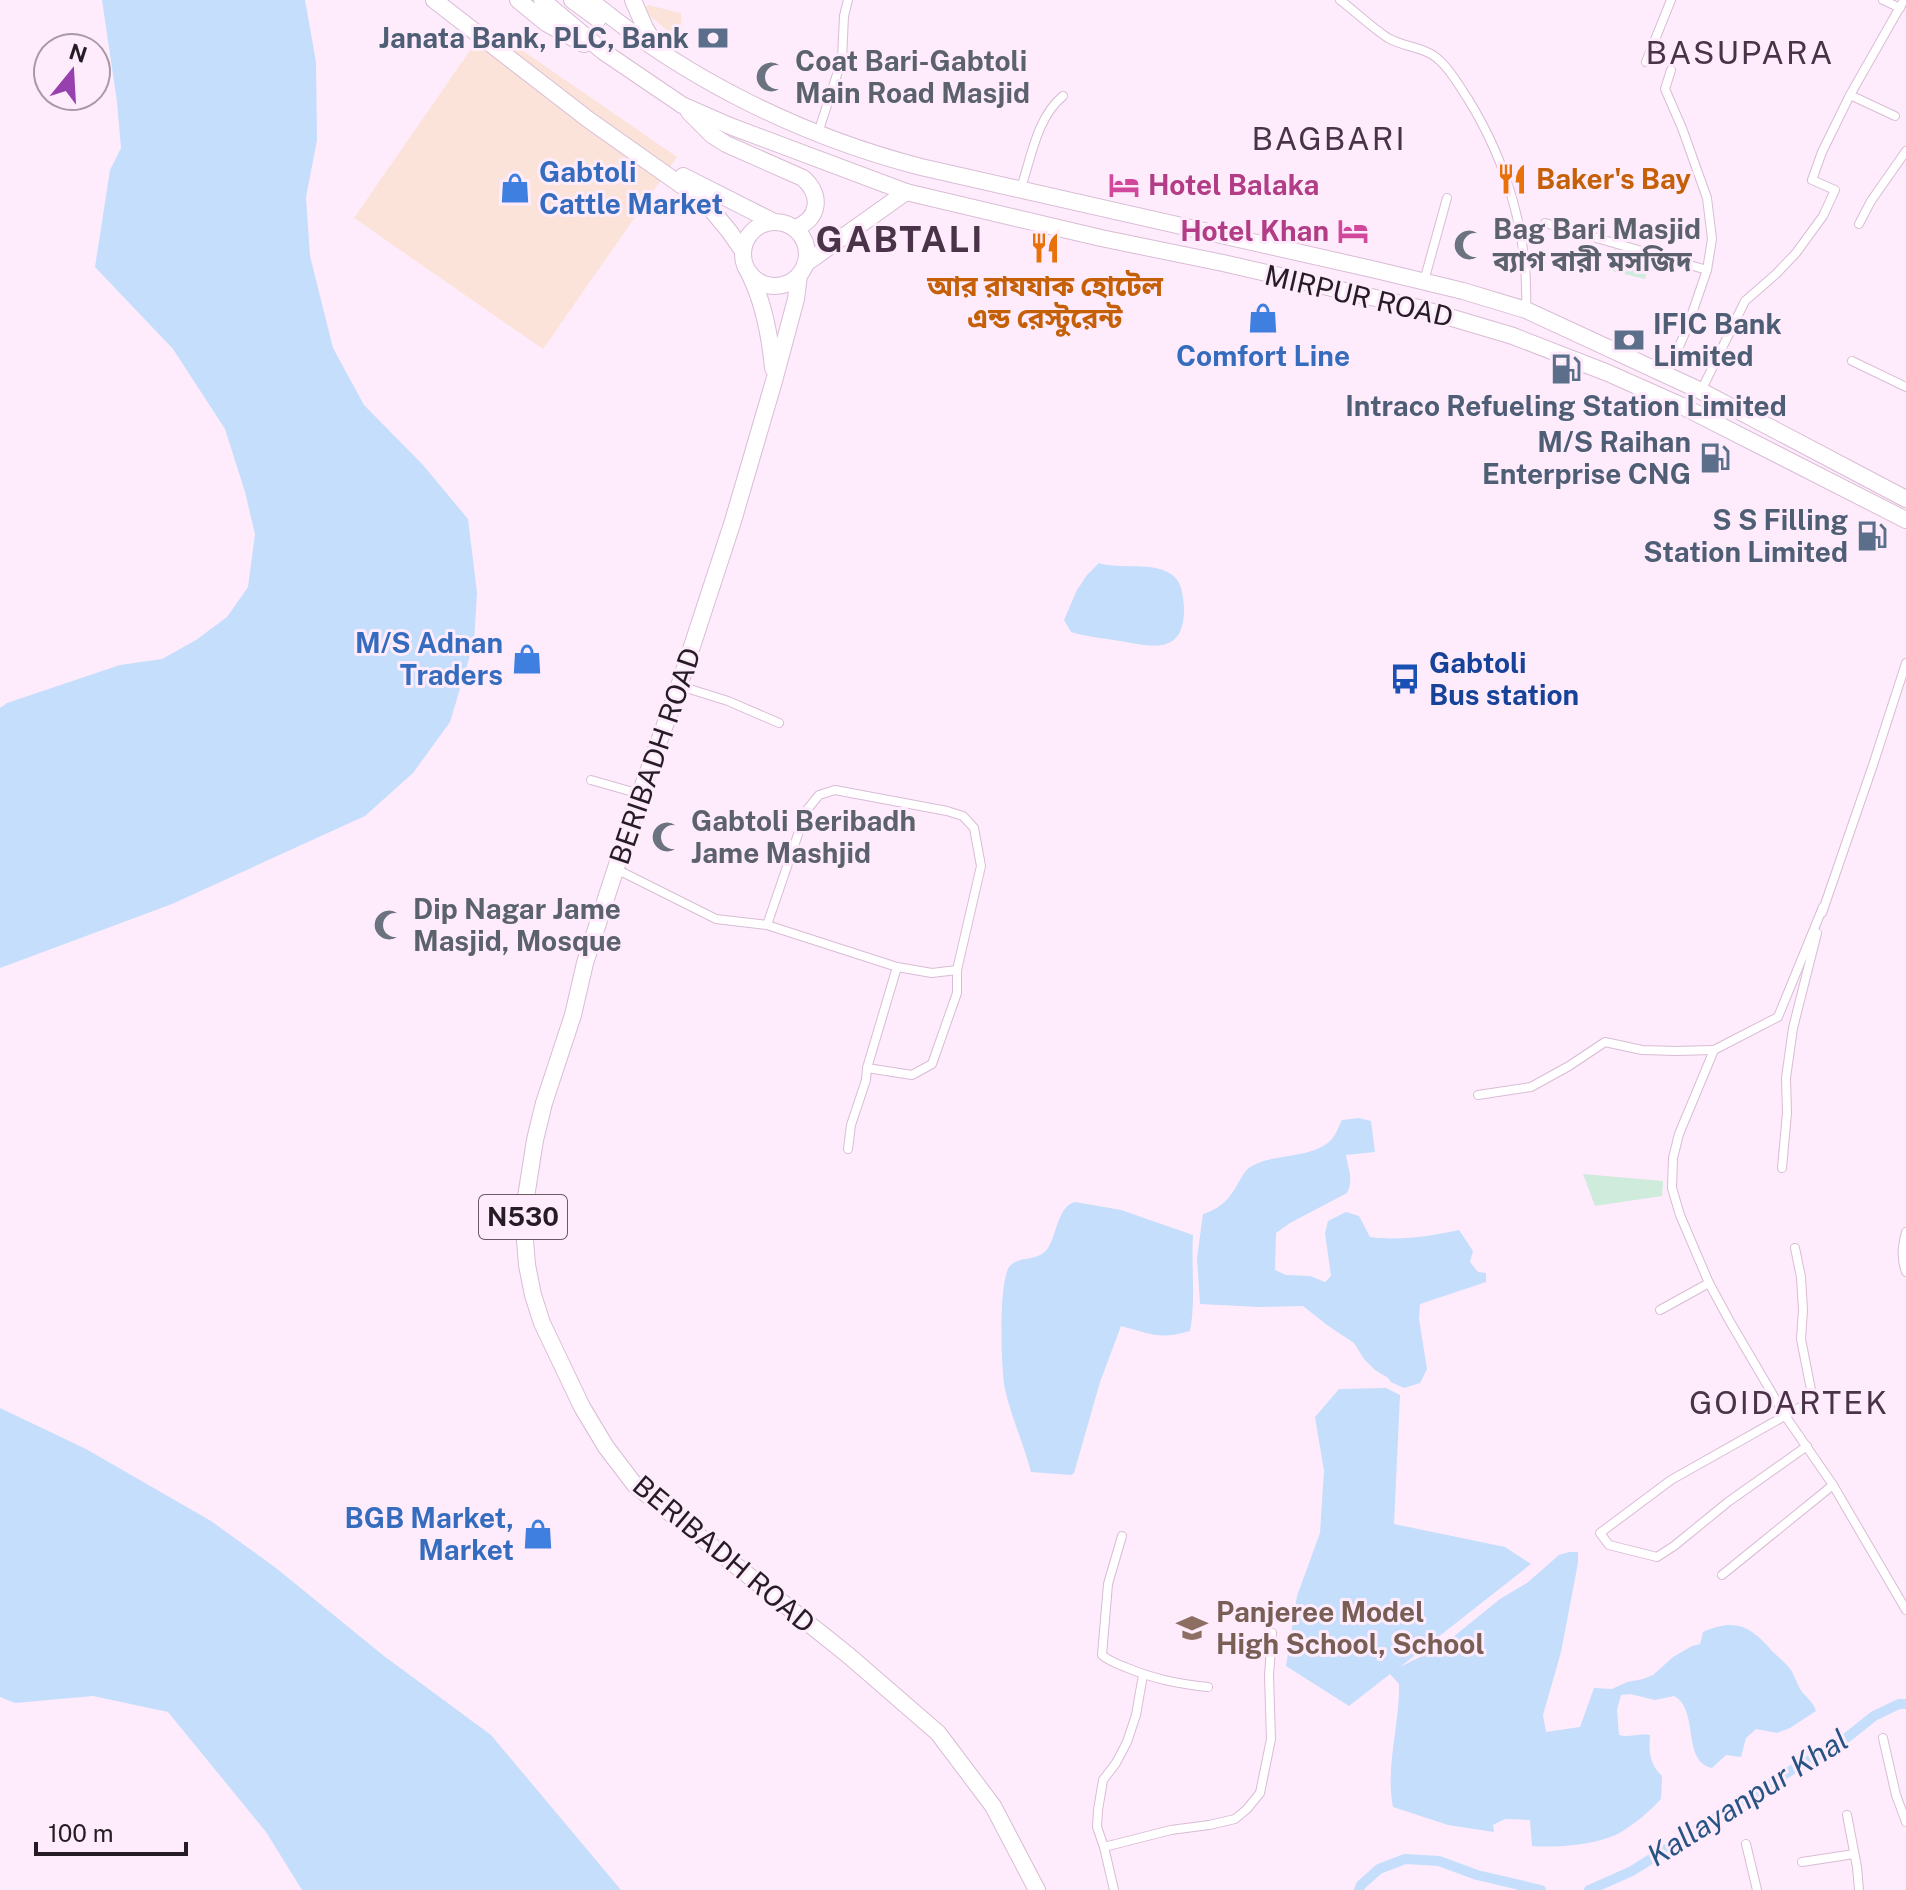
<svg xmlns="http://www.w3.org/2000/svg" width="1906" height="1890" viewBox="0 0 1906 1890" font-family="'Public Sans','Noto Sans Bengali',sans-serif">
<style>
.commercial{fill:#fbe3d9}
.green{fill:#ceebdb}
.water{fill:#c4defc}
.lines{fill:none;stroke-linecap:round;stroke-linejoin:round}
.canal{stroke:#c4defc;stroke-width:10}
.street-casing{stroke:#d9bcd5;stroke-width:10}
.highway-casing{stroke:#d9bcd5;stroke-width:18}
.street{stroke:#fff;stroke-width:8}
.highway{stroke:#fff;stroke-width:16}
.labels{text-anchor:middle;stroke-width:6;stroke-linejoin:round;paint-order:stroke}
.shield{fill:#feecfc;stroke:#675a66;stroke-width:2}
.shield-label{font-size:26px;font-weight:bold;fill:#261c25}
.service-label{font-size:28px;font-weight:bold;fill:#4e5e75;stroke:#feecfc;text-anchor:end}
.worship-label{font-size:28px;font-weight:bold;fill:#5b616d;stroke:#feecfc;text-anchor:start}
.shop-label{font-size:28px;font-weight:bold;fill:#366cbe;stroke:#feecfc;text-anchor:end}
.food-label{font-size:28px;font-weight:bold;fill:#c56008;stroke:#feecfc;text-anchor:start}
.hotel-label{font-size:28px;font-weight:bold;fill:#b23c85;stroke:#feecfc;text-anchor:start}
.street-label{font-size:28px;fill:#261c25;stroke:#feecfc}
.transit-label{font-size:28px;font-weight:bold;fill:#164399;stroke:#feecfc;text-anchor:start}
.education-label{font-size:28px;font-weight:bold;fill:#785e54;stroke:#feecfc;text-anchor:start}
.water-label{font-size:30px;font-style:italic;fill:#275483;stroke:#feecfc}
.quarter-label{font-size:32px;letter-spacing:2px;fill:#4a3348;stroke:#feecfc}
.district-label{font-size:36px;font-weight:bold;letter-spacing:2px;fill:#4a3348;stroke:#feecfc}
</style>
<rect width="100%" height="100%" fill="#feecfc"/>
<g class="commercial">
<polygon points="648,5 681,13 682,43 643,10"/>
<polygon points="487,26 677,157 543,349 354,218"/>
</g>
<g class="green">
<polygon points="1614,249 1650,260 1645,279 1608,270"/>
<polygon points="1583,1174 1663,1181 1662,1196 1595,1206"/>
</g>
<g class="water">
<polygon points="102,0 305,0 316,62 317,140 306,197 310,256 333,348 364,405 423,465 468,519 477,593 474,642 450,722 413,773 365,816 172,904 0,968 0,708 7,703 120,665 162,659 196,640 227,617 248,587 255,534 245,492 225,429 173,349 95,267 110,170 121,148 117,102"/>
<path d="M 1099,563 C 1122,570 1150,561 1171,574 C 1182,581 1183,596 1184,607 C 1185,655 1154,647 1120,641 C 1103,638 1087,637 1071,632 L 1064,620 L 1077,590 L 1087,575 Z"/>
<path d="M 1359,1118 L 1371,1121 L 1375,1152 L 1346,1155 C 1348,1169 1354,1179 1347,1193 L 1290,1223 L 1276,1233 L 1275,1270 L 1286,1275 L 1310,1276 L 1325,1282 L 1331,1276 L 1325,1233 L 1328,1221 L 1346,1212 L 1359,1216 L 1370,1237 C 1401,1241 1430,1236 1459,1230 L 1473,1251 L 1470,1262 L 1478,1272 L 1486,1273 L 1486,1282 L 1420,1304 L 1419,1319 L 1427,1369 L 1420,1383 L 1404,1388 L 1391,1382 L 1388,1378 L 1375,1370 L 1364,1359 L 1354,1343 L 1327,1325 L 1303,1306 L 1260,1307 L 1200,1304 L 1197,1258 L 1203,1214 C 1217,1210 1228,1201 1236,1187 C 1242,1177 1244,1169 1256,1164 C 1278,1154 1309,1158 1329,1142 C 1335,1137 1338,1128 1342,1120 Z"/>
<path d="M 1075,1202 L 1121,1210 L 1193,1235 C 1191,1267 1196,1300 1190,1331 C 1158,1340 1152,1334 1121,1326 L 1100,1382 L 1074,1473 L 1071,1475 L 1031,1472 C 1024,1444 1011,1417 1005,1389 C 1001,1370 998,1279 1010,1266 C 1020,1255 1037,1263 1048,1248 C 1057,1234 1058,1206 1075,1202 Z"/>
<path d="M 1386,1388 L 1400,1395 L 1394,1524 L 1505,1547 L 1531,1564 L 1400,1667 L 1442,1646 L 1500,1599 L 1527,1583 L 1559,1555 L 1569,1552 L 1578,1552 L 1578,1563 L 1561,1652 L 1543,1715 L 1546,1732 L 1580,1727 L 1594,1688 L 1612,1689 L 1627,1682 L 1643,1679 L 1653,1675 L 1673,1657 L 1692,1646 L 1700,1644 L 1703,1632 C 1736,1617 1752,1627 1773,1652 C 1779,1658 1786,1663 1791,1670 C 1794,1675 1796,1681 1799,1687 C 1804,1697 1813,1700 1816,1711 L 1790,1728 L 1777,1733 L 1756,1729 L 1746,1738 L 1741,1757 L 1726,1755 L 1712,1768 C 1681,1761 1700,1710 1674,1696 L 1655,1700 L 1630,1694 L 1621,1695 L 1617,1710 L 1619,1735 C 1628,1738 1639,1733 1650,1735 C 1649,1751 1649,1764 1662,1776 L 1661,1799 C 1650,1811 1636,1823 1621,1832 C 1599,1845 1557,1848 1532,1846 L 1530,1820 L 1505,1819 L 1493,1825 L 1494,1832 L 1448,1825 L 1393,1807 C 1385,1768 1400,1724 1399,1684 L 1390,1674 L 1349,1706 L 1286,1666 L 1297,1596 L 1320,1533 L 1324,1471 L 1315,1417 L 1339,1389 Z"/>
<polygon points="0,1408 86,1449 211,1521 276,1568 384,1656 491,1735 621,1890 302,1890 266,1832 168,1712 93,1696 15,1703 0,1697"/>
</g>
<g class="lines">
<g class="canal">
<polyline points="1359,1890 1361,1885 1379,1869 1405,1859 1439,1861 1477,1875 1541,1890"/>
<polyline points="1589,1890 1632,1871 1790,1771 1840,1743 1874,1716 1899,1704 1906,1704"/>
</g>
<g class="street-casing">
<g id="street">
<path d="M 1340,0 C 1356,12 1371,27 1388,38 C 1403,47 1426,47 1439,60 C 1451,70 1459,86 1468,99 C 1507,162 1529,236 1526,310"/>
<polyline points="1883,0 1900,8"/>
<polyline points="1646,62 1671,0"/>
<polyline points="1895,116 1850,95 1904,0"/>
<polyline points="818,133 842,59 844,16 848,0"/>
<path d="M 1021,188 C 1031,158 1037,117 1063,96"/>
<polyline points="1545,223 1707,270"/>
<polyline points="1859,224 1871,201 1906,151"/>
<polyline points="1424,281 1447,198"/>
<polyline points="1852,361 1906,387"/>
<polyline points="1667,375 1687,328 1707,270 1712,239 1707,198 1682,128 1665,89 1671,70"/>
<polyline points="1701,391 1745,301 1776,274 1796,253 1823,216 1835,190 1812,180 1822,152 1850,95"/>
<polyline points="680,686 728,701 779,723"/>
<polyline points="591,780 640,794"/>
<polyline points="616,869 716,919 767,925 897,967 932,973 957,970"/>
<polyline points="1823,907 1778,1017 1714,1050 1679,1134 1673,1158 1672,1188 1680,1215 1709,1283 1729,1320 1786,1417 1833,1485 1906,1610"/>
<polyline points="1822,913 1873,765 1906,663"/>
<polyline points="767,925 806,811 819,795 835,790 947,811 963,816 974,828 981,866 957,970 957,993 932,1064 912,1075 867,1068"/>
<polyline points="1478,1095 1531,1087 1569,1066 1605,1042 1642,1050 1676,1051 1714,1050"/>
<polyline points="848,1149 851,1125 866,1080 867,1068 897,967"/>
<polyline points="1782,1168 1787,1113 1786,1078 1793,1028 1817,933"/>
<path d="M 1906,1232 C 1902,1247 1901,1258 1906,1272"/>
<polyline points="1795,1248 1801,1277 1803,1310 1801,1339 1813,1400 1671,1480 1600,1533 1609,1545 1657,1557 1674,1546 1728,1502 1807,1446"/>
<polyline points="1660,1310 1709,1283"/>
<path d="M 1122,1536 L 1108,1584 L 1102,1655 C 1109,1661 1117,1664 1125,1667 C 1154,1679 1178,1684 1208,1687"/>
<polyline points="1722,1575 1833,1485"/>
<polyline points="1883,1738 1896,1795 1906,1822"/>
<polyline points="1847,1815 1857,1867 1859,1890"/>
<polyline points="1746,1844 1757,1890"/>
<polyline points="1104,1847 1097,1827 1098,1810 1103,1780 1116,1763 1127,1742 1136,1715 1143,1675"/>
<polyline points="1802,1862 1854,1854"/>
<polyline points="1114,1890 1104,1847 1171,1830 1209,1825 1235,1819 1247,1809 1260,1793 1271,1739 1269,1676 1272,1633"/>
</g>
</g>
<g class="highway-casing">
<g id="highway">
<polyline points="434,0 589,120 688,190 710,208 729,231 743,251"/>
<polyline points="518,0 546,23 584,44"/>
<polyline points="542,0 604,52 682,105 730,126 906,192 1101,238 1223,263 1419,308 1513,336 1608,373 1680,405 1906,520"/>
<polyline points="572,0 598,19"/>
<path d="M 590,0 C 686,79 801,136 921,167 L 1376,270 L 1463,291 L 1526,310 L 1701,391 L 1906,499"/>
<polyline points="633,0 645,28 656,45"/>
<path d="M 689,112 L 712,135 L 726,144 L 803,178 C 822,195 820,219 795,228"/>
<polyline points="683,176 774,222"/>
<circle cx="775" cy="254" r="32"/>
<polyline points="805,264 906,192"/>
<path d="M 750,275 C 764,304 770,336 773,368"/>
<polyline points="799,275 796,299 774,381 733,521 679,686 640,794 585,963 573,1015 544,1103 535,1140 523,1216 527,1265 533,1295 542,1323 582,1407 606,1447 635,1485 848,1655 938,1733 993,1806 1037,1890"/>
</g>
</g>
<use href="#street" class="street"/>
<use href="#highway" class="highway"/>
</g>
<defs>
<g id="bank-bare" transform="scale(2.4)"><path d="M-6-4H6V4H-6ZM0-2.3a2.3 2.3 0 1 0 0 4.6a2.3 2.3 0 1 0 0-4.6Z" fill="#5c6f8a" stroke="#feecfc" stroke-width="2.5" paint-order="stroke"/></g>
<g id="mosque-bare" transform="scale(2.4)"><path d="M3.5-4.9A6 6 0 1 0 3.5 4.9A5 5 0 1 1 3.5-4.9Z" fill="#6b7280" stroke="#feecfc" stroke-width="2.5" paint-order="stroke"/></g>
<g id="restaurant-bare" transform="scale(2.4)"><path d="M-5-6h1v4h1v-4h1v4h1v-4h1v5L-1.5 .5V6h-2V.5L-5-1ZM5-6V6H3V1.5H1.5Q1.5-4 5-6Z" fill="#e8710a" stroke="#feecfc" stroke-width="2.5" paint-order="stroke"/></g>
<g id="hotel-bare" transform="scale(2.4)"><path d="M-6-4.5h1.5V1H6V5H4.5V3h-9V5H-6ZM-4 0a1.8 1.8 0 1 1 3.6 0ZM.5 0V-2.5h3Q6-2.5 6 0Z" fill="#d1479c" stroke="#feecfc" stroke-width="2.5" paint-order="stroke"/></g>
<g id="shop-bare" transform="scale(2.4)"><path d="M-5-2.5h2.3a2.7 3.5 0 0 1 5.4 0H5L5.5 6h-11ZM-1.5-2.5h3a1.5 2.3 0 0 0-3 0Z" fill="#3f7fe0" stroke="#feecfc" stroke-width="2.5" paint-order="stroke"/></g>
<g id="fuel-bare" transform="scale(2.4)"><path d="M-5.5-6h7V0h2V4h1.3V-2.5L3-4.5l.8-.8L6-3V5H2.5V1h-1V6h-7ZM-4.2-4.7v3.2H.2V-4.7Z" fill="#5c6f8a" stroke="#feecfc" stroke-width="2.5" paint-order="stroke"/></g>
<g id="bus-bare" transform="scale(2.4)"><path d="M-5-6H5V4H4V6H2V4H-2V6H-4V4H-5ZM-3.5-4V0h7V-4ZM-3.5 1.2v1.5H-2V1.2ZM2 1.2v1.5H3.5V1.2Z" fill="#1a4fb4" stroke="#feecfc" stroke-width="2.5" paint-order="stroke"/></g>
<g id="school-bare" transform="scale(2.4)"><path d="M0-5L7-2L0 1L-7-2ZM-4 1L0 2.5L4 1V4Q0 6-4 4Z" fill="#8d6e63" stroke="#feecfc" stroke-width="2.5" paint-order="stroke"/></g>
</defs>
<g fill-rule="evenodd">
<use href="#bank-bare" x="713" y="38"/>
<use href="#mosque-bare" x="771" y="77"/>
<use href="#restaurant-bare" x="1512" y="179"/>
<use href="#hotel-bare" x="1124" y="185"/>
<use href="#shop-bare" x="515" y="188"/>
<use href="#hotel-bare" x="1353" y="231"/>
<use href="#mosque-bare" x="1469" y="245"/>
<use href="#restaurant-bare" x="1045" y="248"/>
<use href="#shop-bare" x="1263" y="318"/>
<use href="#bank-bare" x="1629" y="340"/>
<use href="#fuel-bare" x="1566" y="369"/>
<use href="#fuel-bare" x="1715" y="458"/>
<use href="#fuel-bare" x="1872" y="536"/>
<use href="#shop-bare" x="527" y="659"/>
<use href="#bus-bare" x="1405" y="679"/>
<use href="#mosque-bare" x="667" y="837"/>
<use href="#mosque-bare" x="389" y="925"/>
<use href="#shop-bare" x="538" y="1534"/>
<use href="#school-bare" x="1192" y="1628"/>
</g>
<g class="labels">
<rect class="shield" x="479" y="1195" width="88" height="44" rx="6"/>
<g class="shield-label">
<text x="523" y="1226">N530</text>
</g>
<g class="service-label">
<text x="689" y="48">Janata Bank, PLC, Bank</text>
<text x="1653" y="334" text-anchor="start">IFIC Bank<tspan x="1653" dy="32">Limited</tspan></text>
<text x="1566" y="416" text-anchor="middle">Intraco Refueling Station Limited</text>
<text x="1691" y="452">M/S Raihan<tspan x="1691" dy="32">Enterprise CNG</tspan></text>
<text x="1848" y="530">S S Filling<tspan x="1848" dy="32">Station Limited</tspan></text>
</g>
<g class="worship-label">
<text x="795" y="71">Coat Bari-Gabtoli<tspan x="795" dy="32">Main Road Masjid</tspan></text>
<text x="1493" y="239">Bag Bari Masjid<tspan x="1493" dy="32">ব্যাগ বারী মসজিদ</tspan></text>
<text x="691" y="831">Gabtoli Beribadh<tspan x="691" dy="32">Jame Mashjid</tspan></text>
<text x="413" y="919">Dip Nagar Jame<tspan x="413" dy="32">Masjid, Mosque</tspan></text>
</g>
<g class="shop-label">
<text x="539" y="182" text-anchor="start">Gabtoli<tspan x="539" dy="32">Cattle Market</tspan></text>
<text x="1263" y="366" text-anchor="middle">Comfort Line</text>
<text x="503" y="653">M/S Adnan<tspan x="503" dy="32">Traders</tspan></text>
<text x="514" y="1528">BGB Market,<tspan x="514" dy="32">Market</tspan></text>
</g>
<g class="food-label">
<text x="1536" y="189">Baker's Bay</text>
<text x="1045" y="296" text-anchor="middle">আর রাযযাক হোটেল<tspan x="1045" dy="32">এন্ড রেস্টুরেন্ট</tspan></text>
</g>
<g class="hotel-label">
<text x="1148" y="195">Hotel Balaka</text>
<text x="1329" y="241" text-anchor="end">Hotel Khan</text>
</g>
<g class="street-label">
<text transform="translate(1359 296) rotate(13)" y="10">MIRPUR ROAD</text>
<text transform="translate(655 756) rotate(-71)" y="10">BERIBADH ROAD</text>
<text transform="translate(724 1554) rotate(40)" y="10">BERIBADH ROAD</text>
</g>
<g class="transit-label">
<text x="1429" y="673">Gabtoli<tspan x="1429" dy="32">Bus station</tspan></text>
</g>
<g class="education-label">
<text x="1216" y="1622">Panjeree Model<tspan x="1216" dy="32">High School, School</tspan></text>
</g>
<g class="water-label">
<text transform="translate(1748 1798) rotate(-32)" y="10">Kallayanpur Khal</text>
</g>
<g class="quarter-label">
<text x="1740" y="64">BASUPARA</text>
<text x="1329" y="150">BAGBARI</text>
<text x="1789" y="1414">GOIDARTEK</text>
</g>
<g class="district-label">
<text x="900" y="252">GABTALI</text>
</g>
</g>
<g transform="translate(72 72) rotate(18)"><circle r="38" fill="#feecfc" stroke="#a899a6" stroke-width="2"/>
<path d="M0-6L14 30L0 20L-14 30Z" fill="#9741ae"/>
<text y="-12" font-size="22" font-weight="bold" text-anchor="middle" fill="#261c25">N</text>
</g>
<path d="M36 1842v12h150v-12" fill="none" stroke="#261c25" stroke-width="4"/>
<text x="48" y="1842" font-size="24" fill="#261c25" stroke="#feecfc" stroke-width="6" paint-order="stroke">100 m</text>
</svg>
